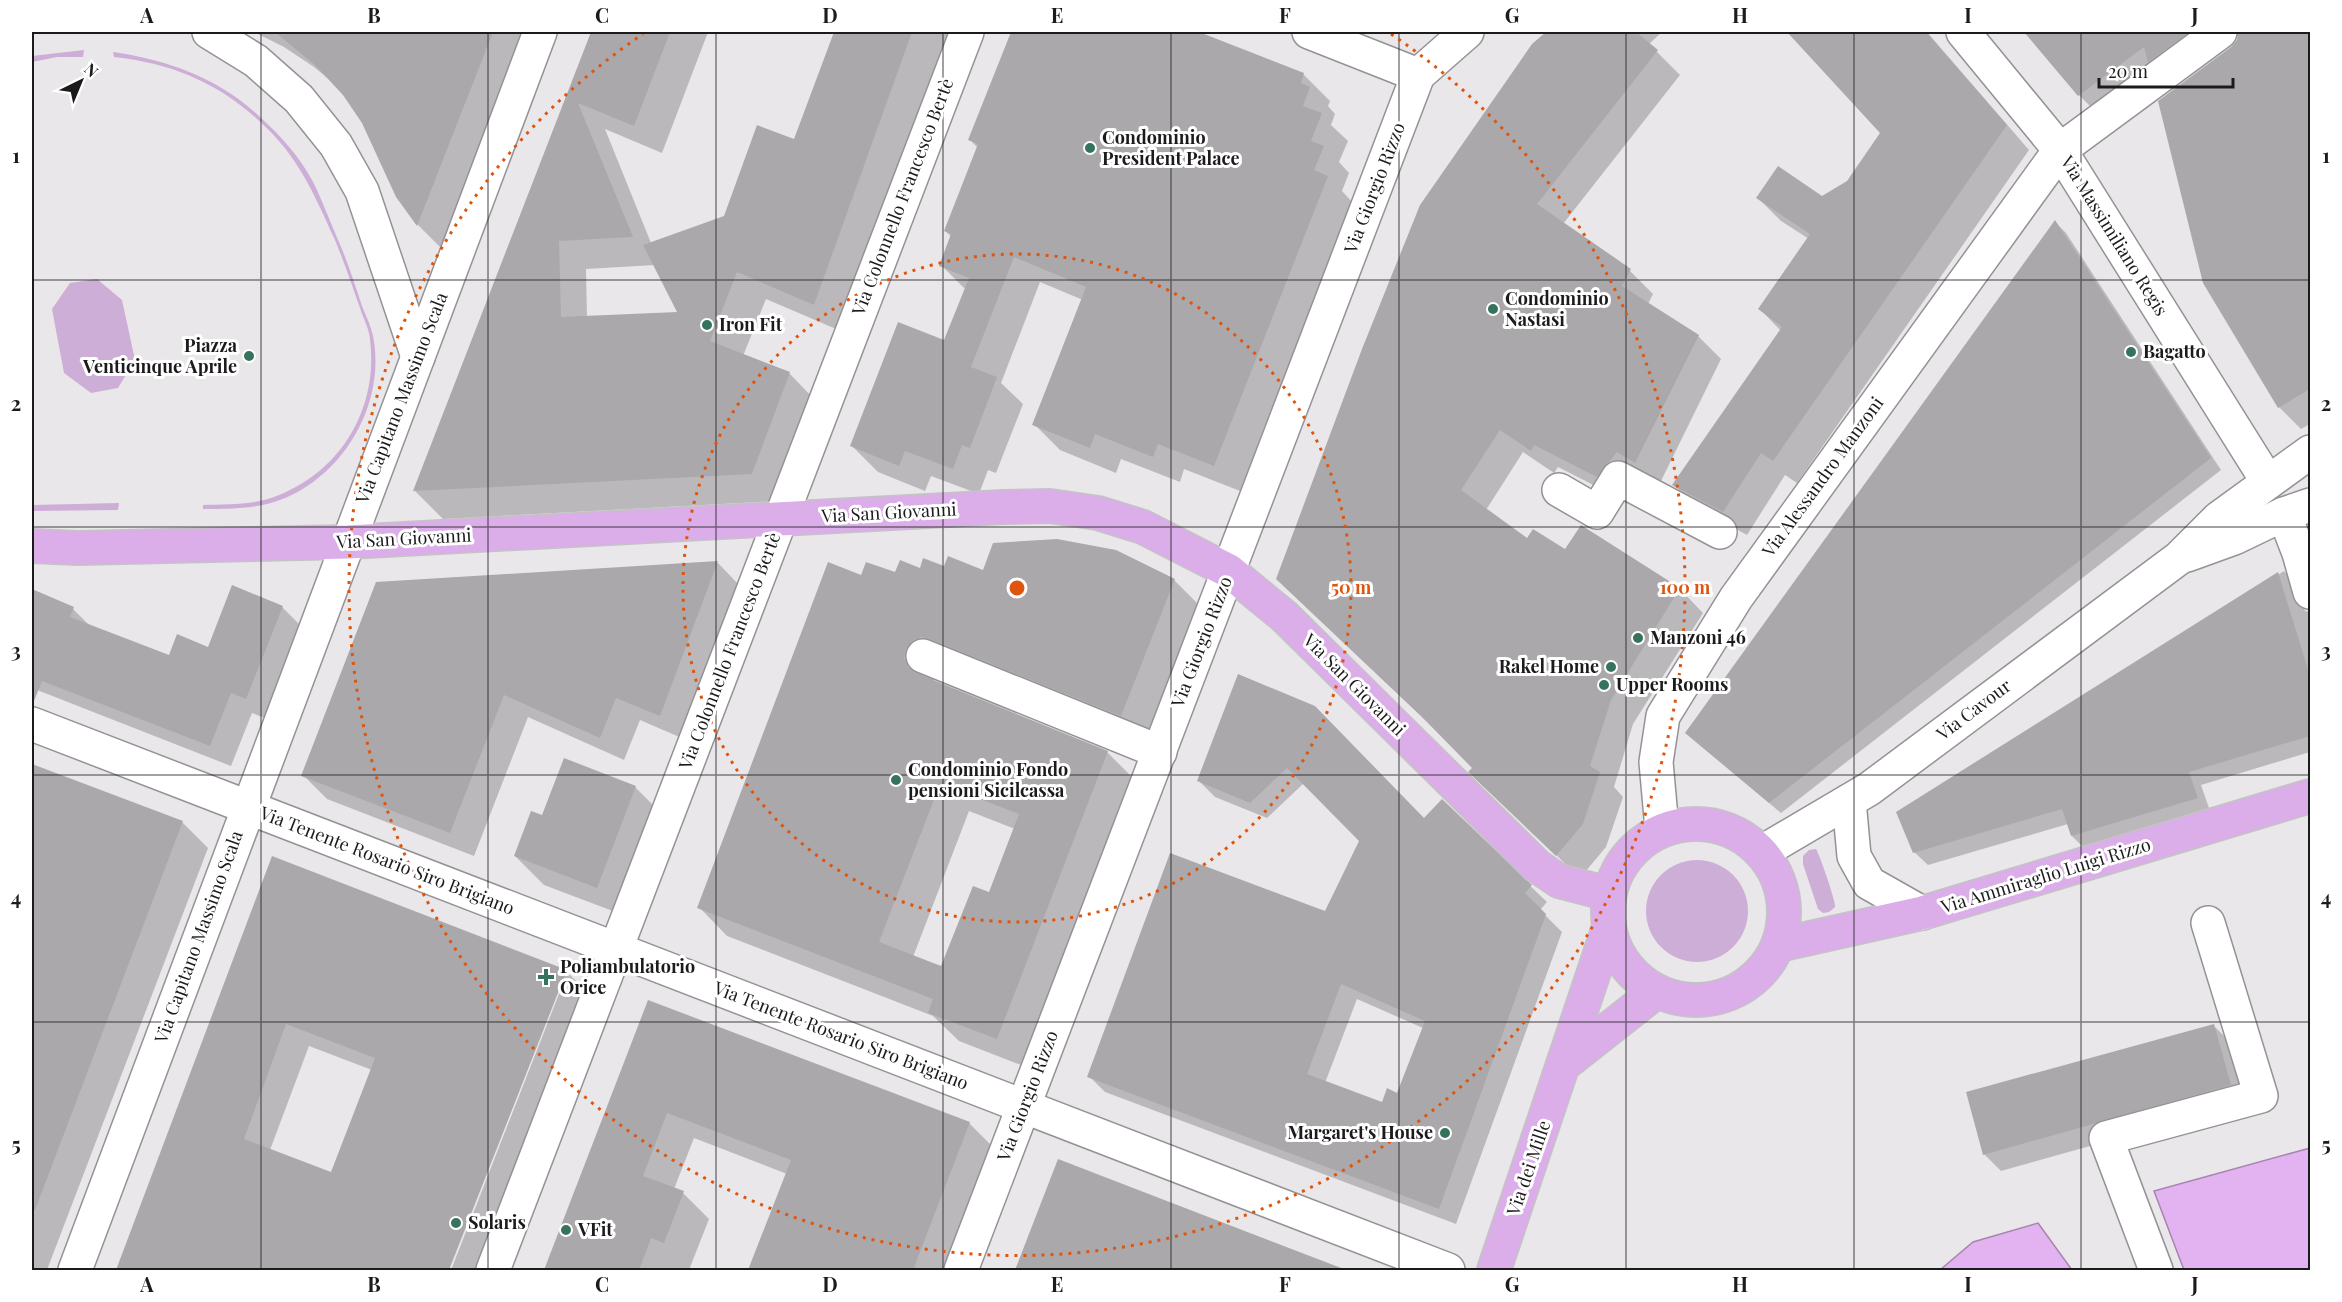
<svg xmlns="http://www.w3.org/2000/svg" width="2342" height="1302" viewBox="0 0 2342 1302" font-family="'Playfair Display',serif">
<style>
.green{fill:#cdaed7}
.water{fill:#e2b3f0;stroke:#a785b0;stroke-width:1.5}
.shadow{fill:#0003;fill-rule:evenodd}
.building{fill:#aba8ac;fill-rule:evenodd}
.lines{fill:none;stroke-linecap:round;stroke-linejoin:round}
.minor-casing{stroke:#959296;stroke-width:36}
.major-casing{stroke:#c4c4c4;stroke-width:36}
.minor{stroke:#fff;stroke-width:33}
.major{stroke:#dbade9;stroke-width:33}
.grid{fill:none;stroke:#1c1b1c;stroke-width:1.5;stroke-opacity:0.55}
.ring{fill:none;stroke:#de560d;stroke-width:3;stroke-dasharray:3 6}
.poi-dot{fill:#36735d;stroke:#fff;stroke-width:2}
.labels{text-anchor:middle;stroke-width:6;stroke-linejoin:round;paint-order:stroke}
.poi-label{font-size:18px;font-weight:bold;fill:#1c1b1c;stroke:#fff;text-anchor:start}
.street-label{font-size:18px;fill:#1c1b1c;stroke:#fff}
.centre{fill:#de560d;stroke:#fff;stroke-width:3}
.ring-label{font-size:18px;text-anchor:middle;font-weight:bold;fill:#de560d;stroke:#fff;stroke-width:6;stroke-linejoin:round;paint-order:stroke}
.neatline{fill:none;stroke:#1c1b1c;stroke-width:2}
.grid-label{font-size:20px;text-anchor:middle;font-weight:bold;fill:#1c1b1c}
</style>
<rect width="100%" height="100%" fill="#eae7eb"/>
<g class="green">
<polygon points="84,50 83,57 57,57 32,62 32,56"/>
<path d="M 113,52 C 168,60 219,78 260,117 C 280,135 299,156 312,180 C 322,199 330,222 339,242 C 348,263 355,285 362,306 C 366,316 371,326 373,336 C 387,406 340,483 271,503 C 250,509 225,509 203,509 L 203,505 C 224,504 250,505 271,498 C 339,475 379,410 370,339 C 369,328 363,318 360,308 C 352,285 344,262 335,240 C 313,192 298,155 257,119 C 215,81 169,63 114,57 Z"/>
<polygon points="97,279 122,300 135,360 118,388 91,393 64,373 52,309 70,283"/>
<polygon points="119,503 118,510 32,511 32,505"/>
<path d="M 1816,849 C 1819,853 1836,902 1835,907 L 1829,912 L 1823,913 L 1818,909 L 1803,864 L 1803,856 L 1809,850 Z"/>
<circle cx="1697" cy="911" r="51"/>
</g>
<g class="water">
<polygon points="2310,1148 2310,1270 2184,1270 2154,1191"/>
<polygon points="2038,1223 2072,1270 1940,1270 1973,1242"/>
</g>
<g class="shadow">
<polygon points="254,32 533,32 446,253 418,225 398,197 364,123 336,85 314,67 284,47"/>
<path d="M 592,32 L 708,32 L 662,153 L 605,129 L 651,243 L 725,218 L 794,141 L 836,32 L 951,32 L 843,332 L 766,299 L 743,356 L 789,373 L 817,402 L 780,501 L 443,519 L 415,491 ZM 655,265 L 680,313 L 587,318 L 586,269 Z"/>
<polygon points="1012,32 1195,32 1304,75 1330,101 1328,106 1335,114 1331,125 1348,141 1339,162 1349,173 1342,191 1353,203 1240,491 1184,469 1180,482 1121,459 1116,473 1060,450 1034,424 1083,300 1040,282 1001,383 1023,404 996,473 988,470 979,494 931,476 925,491 878,472 852,446 945,342 966,290 941,265 952,237 945,231 978,148 970,140"/>
<polygon points="1548,32 1662,32 1649,44 1680,75 1563,224 1630,271 1653,294 1648,304 1698,336 1721,359 1659,485 1621,499 1558,467 1554,473 1523,452 1486,510 1528,540 1565,551 1581,527 1680,589 1703,613 1633,724 1614,787 1623,797 1606,847 1580,878 1494,795 1474,768 1438,732 1301,602 1533,45"/>
<polygon points="1789,32 1927,32 2029,150 1797,483 1785,475 1747,535 1697,508 1674,485 1781,331 1760,309 1809,239 1781,221 1758,198 1822,198 1848,182 1882,133"/>
<polygon points="2026,32 2310,32 2310,424 2301,429 2279,407 2205,282 2233,48 2239,35 2101,117 2079,95"/>
<polygon points="2055,222 2066,233 2221,470 1781,813 1687,733"/>
<polygon points="718,563 741,587 684,739 640,720 624,760 528,717 474,856 327,799 303,775 377,583"/>
<path d="M 945,568 L 984,572 L 1174,580 L 1203,609 L 1150,744 L 941,669 L 934,679 L 933,682 L 1107,752 L 1136,781 L 1026,1067 L 959,1041 L 933,1016 L 727,936 L 699,907 L 862,577 ZM 969,811 L 1015,829 L 990,894 L 942,968 L 913,957 Z"/>
<polygon points="2284,571 2297,584 2305,611 2310,612 2310,752 2201,785 2210,811 2085,849 2072,836 2068,824 1928,865 1914,852 1898,813"/>
<polygon points="32,591 73,609 91,627 169,657 209,649 282,607 303,628 267,719 252,713 231,766 32,688"/>
<path d="M 1239,676 L 1424,820 L 1442,801 L 1547,902 L 1540,910 L 1562,932 L 1456,1224 L 1105,1092 L 1089,1076 L 1326,913 L 1361,840 L 1304,783 L 1267,818 L 1215,797 L 1199,781 ZM 1357,999 L 1423,1028 L 1398,1095 L 1383,1104 L 1325,1083 Z"/>
<polygon points="32,766 182,822 208,848 47,1270 32,1270"/>
<polygon points="635,787 664,816 626,916 544,885 515,856 543,817"/>
<path d="M 273,858 L 566,971 L 589,994 L 481,1270 L 451,1270 L 564,981 L 561,981 L 448,1270 L 117,1270 ZM 309,1046 L 372,1070 L 332,1174 L 270,1150 Z"/>
<polygon points="649,1002 969,1123 995,1149 948,1270 750,1270 787,1174 694,1138 674,1189 683,1193 709,1219 689,1270 546,1270"/>
<polygon points="2214,1026 2231,1043 2247,1102 2001,1171 1984,1154"/>
<polygon points="1059,1161 1346,1270 1017,1270"/>
</g>
<g class="building">
<polygon points="275,32 493,32 417,226 396,197 362,123 343,95 315,65"/>
<polygon points="591,32 670,32 634,126 578,103 633,237 559,241 561,317 677,312 643,245 724,216 757,125 794,139 834,32 912,32 814,305 737,272 710,341 790,372 752,474 413,491"/>
<polygon points="1011,32 1199,32 1304,73 1301,83 1310,87 1303,106 1322,113 1311,141 1324,146 1314,170 1328,176 1214,466 1158,444 1153,457 1095,434 1090,448 1032,425 1086,287 1014,257 971,367 997,377 970,448 962,445 953,469 905,451 899,466 850,446 898,322 944,340 969,278 939,266 951,234 944,231 978,144 968,140"/>
<polygon points="1546,32 1636,32 1658,50 1537,204 1631,269 1622,286 1699,335 1635,463 1617,452 1597,477 1534,445 1531,451 1500,430 1461,490 1527,538 1533,529 1565,549 1581,525 1680,588 1611,700 1590,766 1600,772 1583,824 1556,856 1468,772 1472,768 1422,717 1276,579 1362,349 1420,205 1532,44"/>
<polygon points="1787,32 1926,32 2007,125 1773,461 1761,453 1723,512 1672,485 1782,327 1758,309 1810,234 1756,198 1778,166 1822,196 1847,181 1880,133"/>
<polygon points="2024,32 2189,32 2148,62 2144,47 2078,96"/>
<polygon points="2238,32 2310,32 2310,389 2278,408 2203,283 2158,101 2231,47 2237,40"/>
<polygon points="2055,220 2211,458 1769,803 1685,733"/>
<path d="M 1057,539 L 1116,550 L 1175,579 L 1121,716 L 930,639 L 921,637 L 912,641 L 906,648 L 904,658 L 908,667 L 916,673 L 1108,751 L 997,1039 L 928,1013 L 933,999 L 697,908 L 828,562 L 861,575 L 866,562 L 895,572 L 900,560 L 920,568 L 923,558 L 944,566 L 948,556 L 983,570 L 993,543 ZM 940,784 L 1019,814 L 989,892 L 973,886 L 941,966 L 879,942 Z"/>
<polygon points="718,561 660,716 616,698 600,738 504,695 450,833 301,776 376,582"/>
<polygon points="2278,572 2310,676 2310,736 2189,772 2198,798 2071,836 2062,809 1913,853 1896,812"/>
<polygon points="232,585 283,606 246,699 231,693 210,746 42,681 32,706 32,589 74,607 70,617 169,655 177,634 208,647"/>
<path d="M 1238,674 L 1315,706 L 1424,818 L 1442,799 L 1532,885 L 1525,893 L 1546,914 L 1439,1209 L 1087,1077 L 1170,853 L 1325,911 L 1359,841 L 1287,768 L 1250,803 L 1197,781 ZM 1341,984 L 1425,1021 L 1397,1093 L 1387,1088 L 1382,1102 L 1307,1074 Z"/>
<polygon points="564,758 636,786 597,888 514,856 531,811 542,815"/>
<polygon points="32,764 183,821 35,1210 32,1210"/>
<path d="M 272,856 L 567,970 L 449,1270 L 116,1270 ZM 286,1024 L 375,1058 L 331,1172 L 244,1139 Z"/>
<polygon points="648,1000 970,1122 913,1270 748,1270 791,1160 667,1113 643,1176 684,1191 664,1243 651,1238 639,1270 544,1270"/>
<polygon points="2214,1024 2231,1085 1983,1155 1966,1092"/>
<polygon points="1058,1159 1341,1268 1340,1270 1015,1270"/>
</g>
<g class="lines">
<g class="minor-casing">
<g id="minor">
<polyline points="209,32 256,61 299,99 336,145 362,191 418,357"/>
<polyline points="1309,32 1418,75"/>
<polyline points="1963,32 2060,150 2268,482"/>
<polyline points="1559,490 1597,512 1618,478 1720,532"/>
<polyline points="2284,514 2299,553 2310,592"/>
<polyline points="2187,555 2234,538 2284,514 2310,505"/>
<polyline points="923,656 1160,752"/>
<polyline points="32,724 1448,1270"/>
<polyline points="1849,801 1854,856 1869,883 1922,913"/>
<polyline points="1662,829 1656,762 1663,716 1736,598 2060,150 2220,32"/>
<polyline points="1762,852 1869,789 2179,558 2219,518 2310,452"/>
<polyline points="75,1270 540,32"/>
<polyline points="493,1270 967,32"/>
<polyline points="961,1270 1418,75 1467,32"/>
<polyline points="2156,1270 2106,1138 2261,1096 2208,923"/>
</g>
</g>
<g class="major-casing">
<g id="major">
<polyline points="32,546 78,548 348,542 1003,507 1050,506 1098,513 1143,527 1229,571 1285,617 1537,866 1559,881 1609,894"/>
<circle cx="1696" cy="912" r="88"/>
<polyline points="1779,945 1922,913 2310,796"/>
<polyline points="1563,1065 1657,991"/>
<polyline points="1494,1270 1609,927"/>
</g>
</g>
<use href="#minor" class="minor"/>
<use href="#major" class="major"/>
</g>
<path class="grid" d="M 261,32 L 261,1270M 488,32 L 488,1270M 716,32 L 716,1270M 943,32 L 943,1270M 1171,32 L 1171,1270M 1399,32 L 1399,1270M 1626,32 L 1626,1270M 1854,32 L 1854,1270M 2081,32 L 2081,1270M 32,280 L 2310,280M 32,527 L 2310,527M 32,775 L 2310,775M 32,1022 L 2310,1022"/>
<g class="ring">
<circle cx="1017" cy="588" r="334"/>
<path d="M1391 34A668 668 0 1 1 643 34"/>
</g>
<g class="poi-dot">
<circle cx="1090" cy="148" r="6"/>
<circle cx="1493" cy="309" r="6"/>
<circle cx="707" cy="325" r="6"/>
<circle cx="2131" cy="352" r="6"/>
<circle cx="249" cy="356" r="6"/>
<circle cx="1638" cy="638" r="6"/>
<circle cx="1611" cy="667" r="6"/>
<circle cx="1604" cy="685" r="6"/>
<circle cx="896" cy="780" r="6"/>
<path d="M543 968h6v6h6v6h-6v6h-6v-6h-6v-6h6z"/>
<circle cx="1445" cy="1133" r="6"/>
<circle cx="456" cy="1223" r="6"/>
<circle cx="566" cy="1230" r="6"/>
</g>
<g class="labels">
<g class="poi-label">
<text x="1102" y="144">Condominio<tspan x="1102" dy="21">President Palace</tspan></text>
<text x="1505" y="305">Condominio<tspan x="1505" dy="21">Nastasi</tspan></text>
<text x="719" y="331">Iron Fit</text>
<text x="237" y="352" text-anchor="end">Piazza<tspan x="237" dy="21">Venticinque Aprile</tspan></text>
<text x="2143" y="358">Bagatto</text>
<text x="1650" y="644">Manzoni 46</text>
<text x="1599" y="673" text-anchor="end">Rakel Home</text>
<text x="1616" y="691">Upper Rooms</text>
<text x="908" y="776">Condominio Fondo<tspan x="908" dy="21">pensioni Sicilcassa</tspan></text>
<text x="560" y="973">Poliambulatorio<tspan x="560" dy="21">Orice</tspan></text>
<text x="1433" y="1139" text-anchor="end">Margaret's House</text>
<text x="468" y="1229">Solaris</text>
<text x="578" y="1236">VFit</text>
</g>
<g class="street-label">
<text transform="translate(1375 188) rotate(-69)" y="6">Via Giorgio Rizzo</text>
<text transform="translate(903 197) rotate(-69)" y="6">Via Colonnello Francesco Bertè</text>
<text transform="translate(2114 236) rotate(58)" y="6">Via Massimiliano Regis</text>
<text transform="translate(402 398) rotate(-69)" y="6">Via Capitano Massimo Scala</text>
<text transform="translate(1823 477) rotate(-54)" y="6">Via Alessandro Manzoni</text>
<text transform="translate(889 513) rotate(-3)" y="6">Via San Giovanni</text>
<text transform="translate(404 539) rotate(-3)" y="6">Via San Giovanni</text>
<text transform="translate(1202 642) rotate(-69)" y="6">Via Giorgio Rizzo</text>
<text transform="translate(730 651) rotate(-69)" y="6">Via Colonnello Francesco Bertè</text>
<text transform="translate(1354 685) rotate(45)" y="6">Via San Giovanni</text>
<text transform="translate(1974 710) rotate(-37)" y="6">Via Cavour</text>
<text transform="translate(387 861) rotate(21)" y="6">Via Tenente Rosario Siro Brigiano</text>
<text transform="translate(2046 876) rotate(-17)" y="6">Via Ammiraglio Luigi Rizzo</text>
<text transform="translate(199 937) rotate(-70)" y="6">Via Capitano Massimo Scala</text>
<text transform="translate(841 1036) rotate(21)" y="6">Via Tenente Rosario Siro Brigiano</text>
<text transform="translate(1028 1096) rotate(-69)" y="6">Via Giorgio Rizzo</text>
<text transform="translate(1529 1168) rotate(-71)" y="6">Via dei Mille</text>
</g>
</g>
<circle cx="1017" cy="588" r="9" class="centre"/>
<g class="ring-label">
<text x="1351" y="594">50 m</text>
<text x="1685" y="594">100 m</text>
</g>
<rect width="2342" height="1302" fill="none" stroke="#ffffff" stroke-width="66"/>
<g transform="translate(81 81) rotate(43)" stroke="#ffffff" stroke-width="4.5" paint-order="stroke">
<path d="M0-4.5L10 22L0 15L-10 22Z" fill="#1c1b1c"/>
<text y="-9" font-size="16" font-weight="bold" text-anchor="middle" fill="#1c1b1c">N</text>
</g>
<path d="M2099 78v9h134v-9" fill="none" stroke="#1c1b1c" stroke-width="3"/>
<text x="2108" y="78" font-size="18" fill="#1c1b1c" stroke="#ffffff" stroke-width="4.5" paint-order="stroke">20 m</text>
<rect x="33" y="33" width="2276" height="1236" class="neatline"/>
<g class="grid-label">
<text x="147" y="23">A</text>
<text x="374" y="23">B</text>
<text x="602" y="23">C</text>
<text x="830" y="23">D</text>
<text x="1057" y="23">E</text>
<text x="1285" y="23">F</text>
<text x="1512" y="23">G</text>
<text x="1740" y="23">H</text>
<text x="1968" y="23">I</text>
<text x="2195" y="23">J</text>
<text x="16" y="163">1</text>
<text x="2326" y="163">1</text>
<text x="16" y="411">2</text>
<text x="2326" y="411">2</text>
<text x="16" y="658">3</text>
<text x="2326" y="658">3</text>
<text x="16" y="905">4</text>
<text x="2326" y="905">4</text>
<text x="16" y="1152">5</text>
<text x="2326" y="1152">5</text>
<text x="147" y="1292">A</text>
<text x="374" y="1292">B</text>
<text x="602" y="1292">C</text>
<text x="830" y="1292">D</text>
<text x="1057" y="1292">E</text>
<text x="1285" y="1292">F</text>
<text x="1512" y="1292">G</text>
<text x="1740" y="1292">H</text>
<text x="1968" y="1292">I</text>
<text x="2195" y="1292">J</text>
</g>
</svg>
